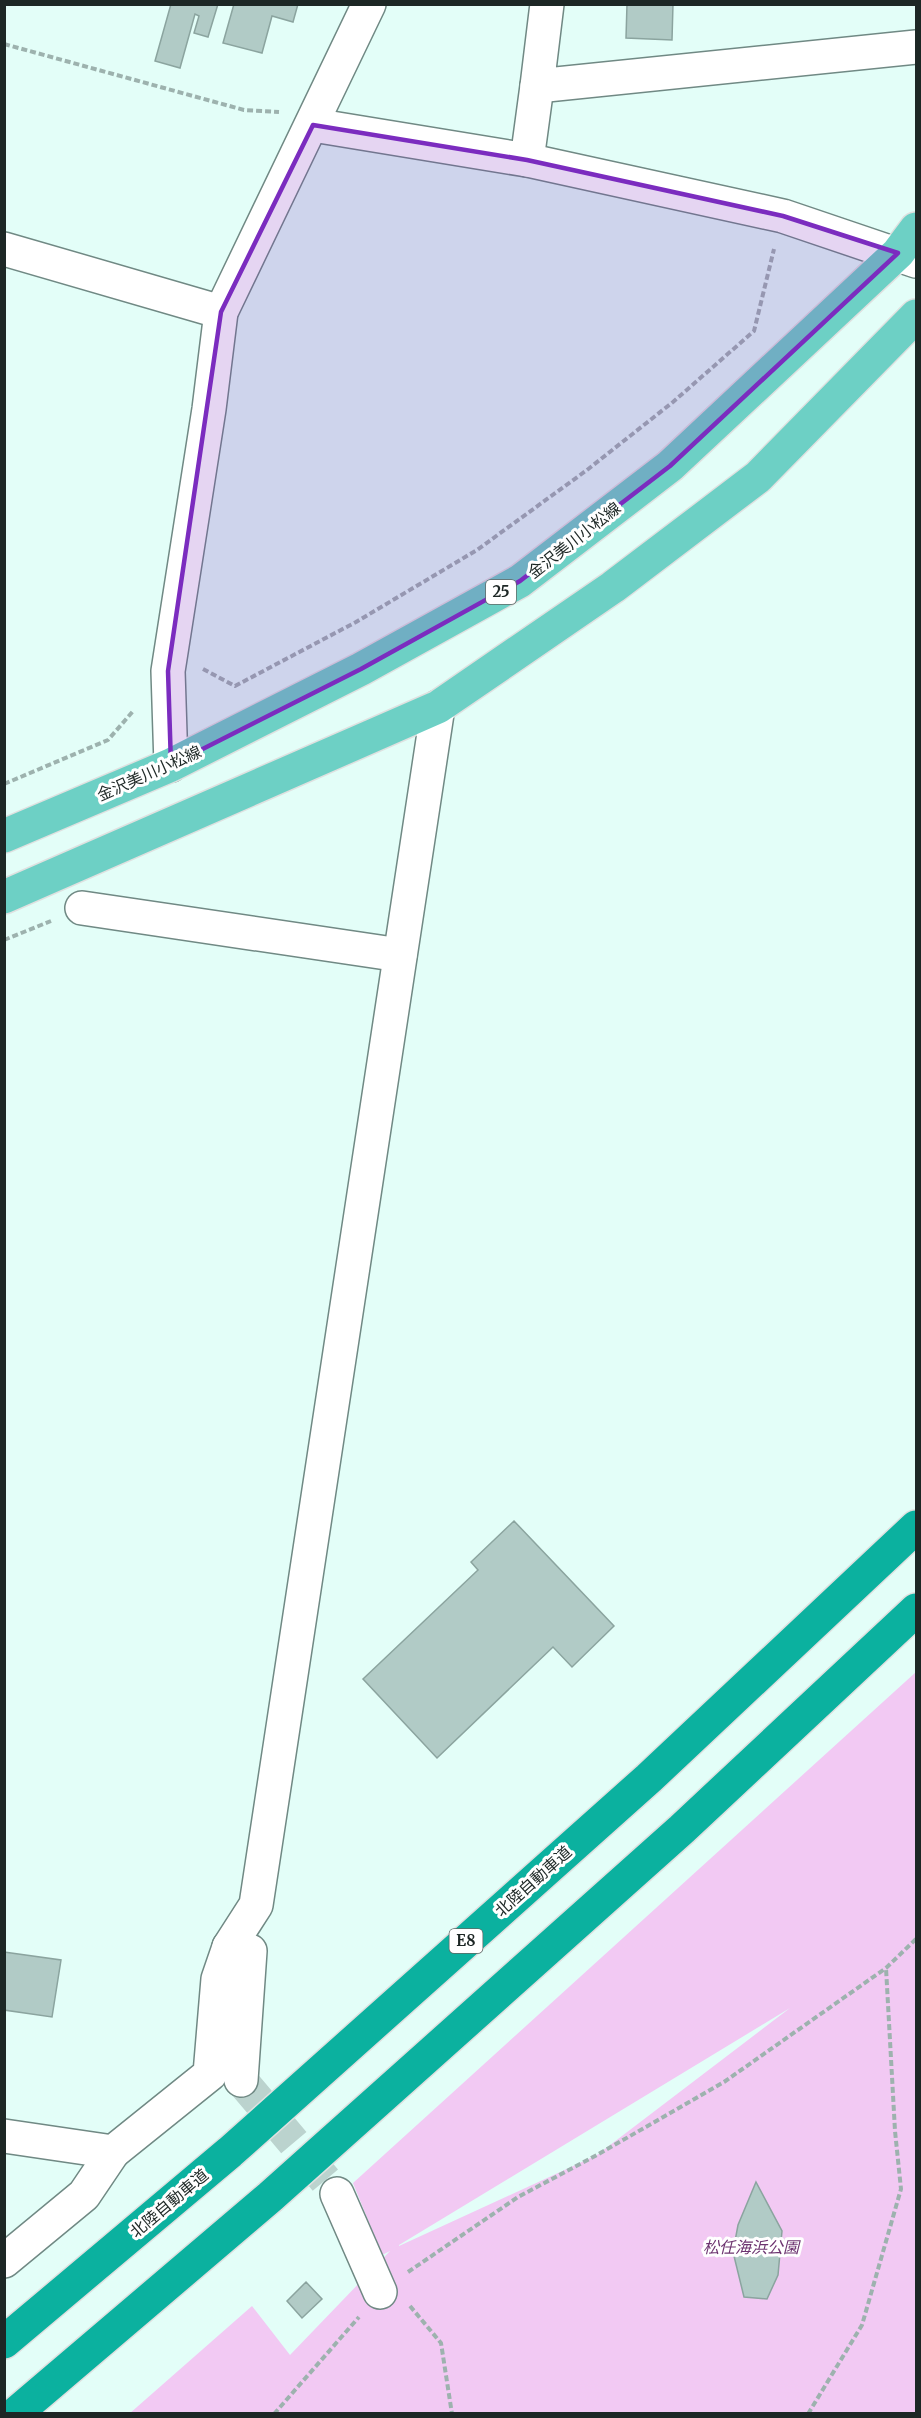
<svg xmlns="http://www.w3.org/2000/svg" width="921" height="2418" viewBox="0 0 921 2418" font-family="Merriweather,'Noto Sans JP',serif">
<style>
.green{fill:#f2c9f3;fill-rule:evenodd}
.building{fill:#b1cbc6;stroke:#8ba49f;stroke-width:1.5}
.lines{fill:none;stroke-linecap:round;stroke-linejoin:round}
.street-tunnel{stroke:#bbd3ce;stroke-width:33;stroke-dasharray:33 16;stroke-linecap:butt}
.street-casing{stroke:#708984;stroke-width:36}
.secondary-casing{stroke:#708984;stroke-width:36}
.primary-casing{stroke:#dfe1e0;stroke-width:36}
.highway-casing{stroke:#dfe1e0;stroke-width:36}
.path{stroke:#9db2ae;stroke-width:4;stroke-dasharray:6 3;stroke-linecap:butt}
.street{stroke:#fff;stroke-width:33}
.secondary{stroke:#fff;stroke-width:33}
.primary{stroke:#6dd0c5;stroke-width:33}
.highway{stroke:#0bb19f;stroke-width:33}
.marked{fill:#7b2cbf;fill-opacity:0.2;stroke:#7b2cbf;stroke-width:4.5;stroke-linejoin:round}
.labels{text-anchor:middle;stroke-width:6;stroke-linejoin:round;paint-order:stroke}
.shield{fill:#fff;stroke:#616866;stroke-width:1.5}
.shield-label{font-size:15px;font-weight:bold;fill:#1d2725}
.street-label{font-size:16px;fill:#1d2725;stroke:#fff}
.park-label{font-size:16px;font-style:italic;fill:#6d3470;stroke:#fff}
</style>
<rect width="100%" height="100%" fill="#e3fef8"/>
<path class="green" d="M 916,1672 L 916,2413 L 129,2414 L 252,2306 L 290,2355 L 390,2251 L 382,2255 L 353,2183 ZM 790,2008 L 597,2155 L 399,2246 L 399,2245 Z"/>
<g class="building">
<polygon points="171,4 218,4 208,37 194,33 199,16 195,14 180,68 155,61"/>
<polygon points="234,4 298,4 293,22 272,16 262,53 223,43"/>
<polygon points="627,4 673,4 672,40 626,38"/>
<polygon points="514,1521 614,1626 572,1667 553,1647 437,1758 363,1679 478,1570 471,1562"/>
<polygon points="4,1952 61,1960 52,2017 4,2010"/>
<polygon points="756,2182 782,2231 778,2275 767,2299 744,2297 733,2252 738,2225"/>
<polygon points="306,2282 322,2299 302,2318 287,2301"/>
</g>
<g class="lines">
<polyline class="street-tunnel" points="241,2080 337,2194"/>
<g class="street-casing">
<g id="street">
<polyline points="547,4 537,86 916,47"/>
<polyline points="527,160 537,86"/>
<polyline points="4,249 221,312"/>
<polyline points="171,765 168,671 209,409 221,312 369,4"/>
<polyline points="82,908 400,955"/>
<polyline points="229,1947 250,1951 241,2080"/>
<polyline points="337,2194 380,2292"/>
<polyline points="4,2261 84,2195 113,2152"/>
</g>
</g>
<g class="secondary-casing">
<g id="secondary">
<polyline points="313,125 527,160 783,216 916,261"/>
<polyline points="4,2136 113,2152 210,2074 218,1979 229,1947 256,1905 438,707"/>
</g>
</g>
<g class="primary-casing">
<g id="primary">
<polyline points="4,836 171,765 361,669 520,581 670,466 898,253 916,229"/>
<polyline points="4,897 438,707 613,587 758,477 916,316"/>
</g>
</g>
<g class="highway-casing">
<g id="highway">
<polyline points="4,2342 230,2152 649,1778 916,1527"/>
<polyline points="15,2414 270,2197 682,1829 916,1610"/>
</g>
</g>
<g class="path">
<polyline points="4,44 244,110 279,112"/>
<polyline points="203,669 235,686 356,622 477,550 587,470 673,402 754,331 774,249"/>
<polyline points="4,784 108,740 134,710"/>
<polyline points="4,940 51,921"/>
<polyline points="408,2272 518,2197 597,2155 724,2082 886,1968 916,1939"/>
<polyline points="410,2306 441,2343 452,2414"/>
<polyline points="274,2414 359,2317"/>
<polyline points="808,2414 862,2325 901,2189 895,2131 886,1968"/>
</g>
<use href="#street" class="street"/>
<use href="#secondary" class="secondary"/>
<use href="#primary" class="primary"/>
<use href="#highway" class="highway"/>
</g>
<path class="marked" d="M 313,125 L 527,160 L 783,216 L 898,253 L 670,466 L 520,581 L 361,669 L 171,765 L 168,671 L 221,312 Z"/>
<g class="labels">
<g class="shield">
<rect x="486" y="580" width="30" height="24" rx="4.5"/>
<rect x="449.5" y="1929" width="33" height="24" rx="4.5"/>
</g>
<g class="shield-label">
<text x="501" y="597">25</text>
<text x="466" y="1946">E8</text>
</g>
<g class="street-label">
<text transform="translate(574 540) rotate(-38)" y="6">金沢美川小松線</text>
<text transform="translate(149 773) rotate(-24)" y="6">金沢美川小松線</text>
<text transform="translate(533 1881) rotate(-42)" y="6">北陸自動車道</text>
<text transform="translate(169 2203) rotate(-40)" y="6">北陸自動車道</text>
</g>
<g class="park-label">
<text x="751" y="2253">松任海浜公園</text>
</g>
</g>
<rect width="921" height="2418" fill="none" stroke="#1d2725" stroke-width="12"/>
</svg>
